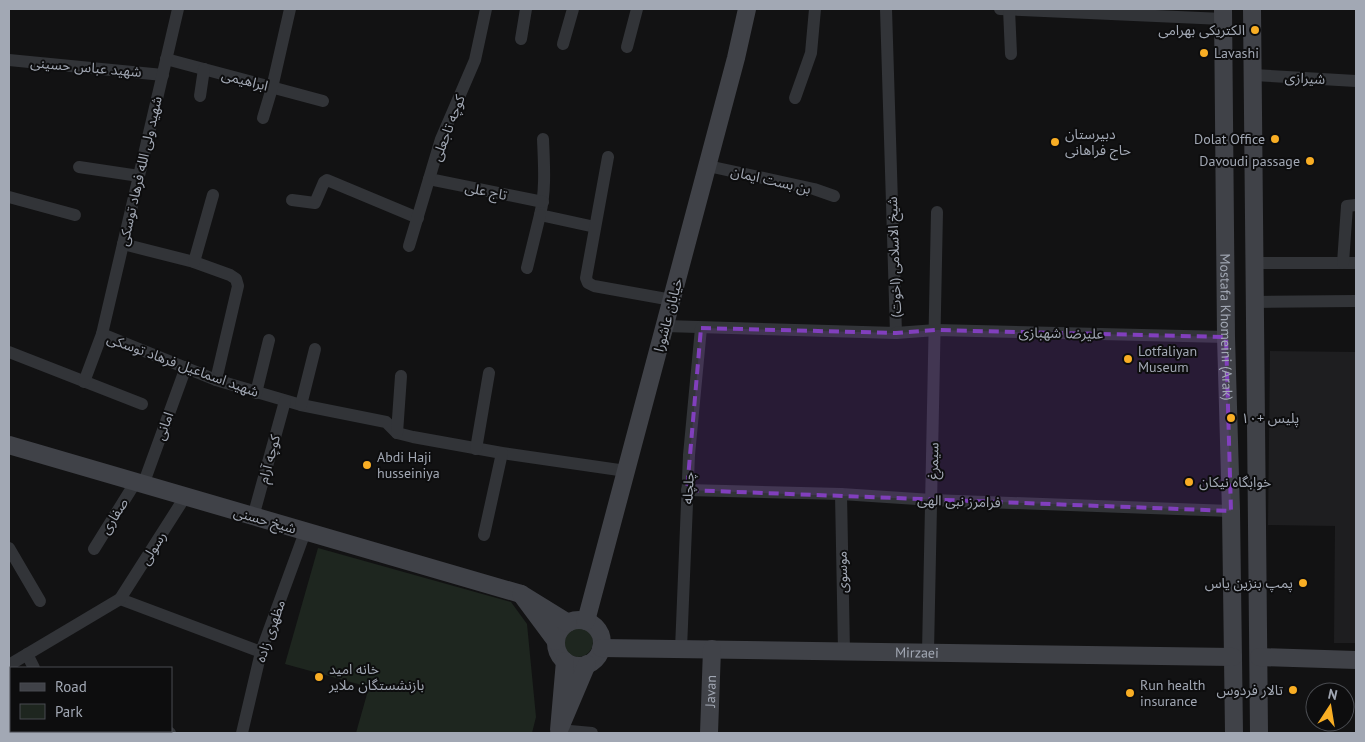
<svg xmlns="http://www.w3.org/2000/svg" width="1365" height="742" viewBox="0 0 1365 742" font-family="'PT Sans','Noto Sans Arabic',sans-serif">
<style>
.built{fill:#1e1e20}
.green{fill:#1e261f}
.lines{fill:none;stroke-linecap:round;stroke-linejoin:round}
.street{stroke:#323438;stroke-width:12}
.secondary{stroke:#404248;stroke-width:18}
.marked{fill:#813fbd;fill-opacity:0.2;stroke:#813fbd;stroke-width:4;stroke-dasharray:10 6;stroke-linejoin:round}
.poi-dot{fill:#f9ae24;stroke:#0d0d0e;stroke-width:2}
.labels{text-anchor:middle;stroke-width:4;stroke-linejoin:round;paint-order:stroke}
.poi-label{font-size:14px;fill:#a2a8b4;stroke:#0d0d0e;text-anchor:start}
.street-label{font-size:14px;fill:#a2a8b4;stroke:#0d0d0e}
</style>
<rect width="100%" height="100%" fill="#121213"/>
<polygon class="built" points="1270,351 1356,352 1356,643 1334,643 1335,526 1268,525"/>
<g class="green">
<polygon points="318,548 511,602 527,624 536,717 532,733 356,733 369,687 285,664"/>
<circle cx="578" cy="642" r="15"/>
</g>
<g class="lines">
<g class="street">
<polyline points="1000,9 1223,19"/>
<polyline points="1009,9 1011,54"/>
<polyline points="521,39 526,9"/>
<polyline points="563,44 573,9"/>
<polyline points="627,47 637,9"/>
<polyline points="166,59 323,101"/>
<polyline points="9,60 163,75"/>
<polyline points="1253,75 1356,81"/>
<polyline points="200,96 204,69"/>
<polyline points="795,98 811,53 815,9"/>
<polyline points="263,118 272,88 290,9"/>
<path d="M 543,139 C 544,164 546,190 540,215 L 595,227"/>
<polyline points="608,157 586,278 588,283 594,286 672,300"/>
<polyline points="708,166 814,189 834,196"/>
<polyline points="79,167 139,176"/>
<polyline points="429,179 543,202"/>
<polyline points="9,197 75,215"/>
<polyline points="292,200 315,203 324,182 327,180 418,218"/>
<polyline points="123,244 194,262 230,275 236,279 238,286 216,380"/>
<polyline points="409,246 441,139 475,60 486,9"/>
<polyline points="194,262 213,195"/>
<polyline points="1255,263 1356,263"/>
<polyline points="1343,263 1347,206 1356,205"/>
<polyline points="527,268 540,215"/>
<polyline points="1255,302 1356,301"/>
<polyline points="665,326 896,333 886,9"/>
<polyline points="896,333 936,330 1226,337"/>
<polyline points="102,334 216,380 301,405 386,422 397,433 413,437 502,453 626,471"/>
<polyline points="9,352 142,404"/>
<polyline points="84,382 102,334 178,9"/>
<polyline points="256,393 269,340"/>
<polyline points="301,405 315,349"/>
<polyline points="397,433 401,376"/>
<polyline points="476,449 489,373"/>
<polyline points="143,485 186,367"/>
<polyline points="687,490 841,494 932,500 1231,511"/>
<polyline points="841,494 844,651"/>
<polyline points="253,517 285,401"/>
<polyline points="484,535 502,453"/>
<polyline points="9,548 40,601"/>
<polyline points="94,549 135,483"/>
<polyline points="120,599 261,652"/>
<polyline points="681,649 689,455 701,328"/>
<polyline points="928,652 937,212"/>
<polyline points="27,654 34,668"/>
<polyline points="9,665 120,599 185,497"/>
<polyline points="559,730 592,733"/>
<polyline points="67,731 93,731"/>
<polyline points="167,731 170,733"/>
<polyline points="24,733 28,731"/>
<polyline points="242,733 261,652 305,532"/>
</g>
<g class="secondary">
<path id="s1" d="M 1223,9 L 1226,337 L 1231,511 L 1234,733"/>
<polyline points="1252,9 1259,733"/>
<polyline points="9,445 521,594"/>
<circle cx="579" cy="643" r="23"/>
<polyline points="586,621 736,58 747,9"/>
<polyline points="556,641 521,594 568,623"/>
<path id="s2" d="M 601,648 L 1233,657"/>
<polyline points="1259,657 1356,660"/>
<polyline points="565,661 559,730 587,664"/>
<path id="s3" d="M 709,733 L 712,649"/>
</g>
</g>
<path class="marked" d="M 701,328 L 896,333 L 936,330 L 1226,337 L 1231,511 L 687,490 Z"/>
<g class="poi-dot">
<circle cx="1255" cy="30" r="5"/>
<circle cx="1204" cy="53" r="5"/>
<circle cx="1275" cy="139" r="5"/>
<circle cx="1055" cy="142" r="5"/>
<circle cx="1310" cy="161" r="5"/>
<circle cx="1128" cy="359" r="5"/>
<circle cx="1231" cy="418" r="5"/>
<circle cx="367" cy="465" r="5"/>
<circle cx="1189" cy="482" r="5"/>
<circle cx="1303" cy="583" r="5"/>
<circle cx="319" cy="677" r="5"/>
<circle cx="1293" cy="690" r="5"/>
<circle cx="1130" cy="693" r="5"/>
</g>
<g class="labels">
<g class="poi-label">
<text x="1245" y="35" text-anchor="end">الکتریکی بهرامی</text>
<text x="1214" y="58">Lavashi</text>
<text x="1065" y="139">دبیرستان<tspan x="1065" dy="16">حاج فراهانی</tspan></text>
<text x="1265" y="144" text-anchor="end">Dolat Office</text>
<text x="1300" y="166" text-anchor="end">Davoudi passage</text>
<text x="1138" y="356">Lotfaliyan<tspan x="1138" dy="16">Museum</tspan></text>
<text x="1241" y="423">پلیس +۱۰</text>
<text x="377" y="462">Abdi Haji<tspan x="377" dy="16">husseiniya</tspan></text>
<text x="1199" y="487">خوابگاه نیکان</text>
<text x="1293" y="588" text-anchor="end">پمپ بنزین یاس</text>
<text x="329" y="674">خانه امید<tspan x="329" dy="16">بازنشستگان ملایر</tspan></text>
<text x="1140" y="690">Run health<tspan x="1140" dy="16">insurance</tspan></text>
<text x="1283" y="695" text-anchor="end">تالار فردوس</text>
</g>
<g class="street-label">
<text transform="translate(86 67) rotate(5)" y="5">شهید عباس حسینی</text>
<text transform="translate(1305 78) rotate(3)" y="5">شیرازی</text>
<text transform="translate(245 80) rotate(15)" y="5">ابراهیمی</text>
<text transform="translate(448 128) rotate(-69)" y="5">کوچه تاجعلی</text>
<text transform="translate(140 171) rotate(-77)" y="5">شهید ولی الله فرهاد توسکی</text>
<text transform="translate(771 180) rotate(13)" y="5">بن بست ایمان</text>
<text transform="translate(486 191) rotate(11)" y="5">تاج علی</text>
<text transform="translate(894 257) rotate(-92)" y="5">شیخ الاسلامی (اخوت)</text>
<text transform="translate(668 315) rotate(-75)" y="5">خیابان عاشورا</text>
<text dy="5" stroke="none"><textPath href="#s1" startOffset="318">Mostafa Khomeini (Arak)</textPath></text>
<text transform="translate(1061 333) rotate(1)" y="5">علیرضا شهبازی</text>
<text transform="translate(183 365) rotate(20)" y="5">شهید اسماعیل فرهاد توسکی</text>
<text transform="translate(164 426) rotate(-70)" y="5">امانی</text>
<text transform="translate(269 459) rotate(-75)" y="5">کوچه آرام</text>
<text transform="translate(933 461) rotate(-89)" y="5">سیمرغ</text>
<text transform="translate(688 488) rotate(-87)" y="5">چلچله</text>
<text transform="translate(959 501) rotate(2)" y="5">فرامرز نبی الهی</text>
<text transform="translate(114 516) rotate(-58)" y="5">صفاری</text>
<text transform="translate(265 520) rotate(16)" y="5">شیخ حسنی</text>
<text transform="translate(153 548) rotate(-58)" y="5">رسولی</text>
<text transform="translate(842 572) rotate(-91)" y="5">موسوی</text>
<text transform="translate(270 631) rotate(-71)" y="5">مظهری زاده</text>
<text dy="5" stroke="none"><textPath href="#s2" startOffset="316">Mirzaei</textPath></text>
<text dy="5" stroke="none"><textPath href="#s3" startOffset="42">Javan</textPath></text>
</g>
</g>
<rect width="1365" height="742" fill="none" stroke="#a2a8b4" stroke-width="20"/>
<rect x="10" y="667" width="162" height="65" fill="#0d0d0e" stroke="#494b50"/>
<rect x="20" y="683" width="25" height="8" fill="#404248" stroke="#494b50"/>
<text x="55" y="692" font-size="15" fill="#a2a8b4">Road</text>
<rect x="20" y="704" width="25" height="15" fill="#1e261f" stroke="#494b50"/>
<text x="55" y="717" font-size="15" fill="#a2a8b4">Park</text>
<g transform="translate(1330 707) rotate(12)"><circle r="24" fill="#0d0d0e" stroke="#494b50"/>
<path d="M0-4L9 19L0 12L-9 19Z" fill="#f9ae24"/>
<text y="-8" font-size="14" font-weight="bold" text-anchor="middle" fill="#a2a8b4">N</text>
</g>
</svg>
